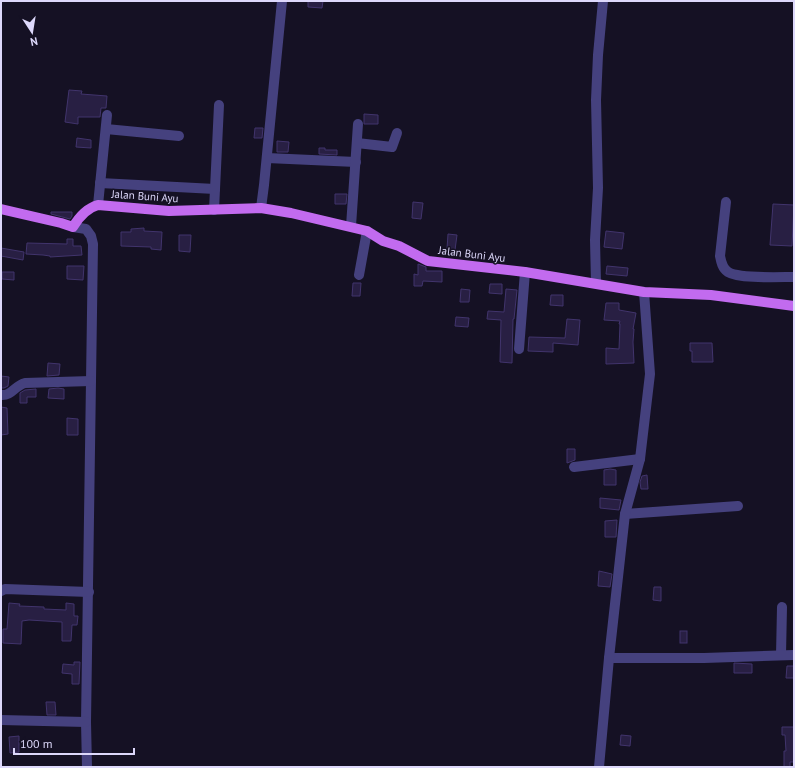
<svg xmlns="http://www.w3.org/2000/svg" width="795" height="768" viewBox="0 0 795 768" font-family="'PT Sans',sans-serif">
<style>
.building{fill:#281f43;stroke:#41346c}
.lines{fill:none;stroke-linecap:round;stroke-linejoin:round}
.minor{stroke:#45417e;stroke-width:10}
.major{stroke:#c26bef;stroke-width:10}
.labels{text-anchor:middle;stroke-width:3;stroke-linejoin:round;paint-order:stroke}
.street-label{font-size:11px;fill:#ddd8fb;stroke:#151124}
</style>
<rect width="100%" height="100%" fill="#151124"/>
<g class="building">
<polygon points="308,1 323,1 322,8 308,7"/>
<polygon points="69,90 82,91 81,94 107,96 106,108 101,108 100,117 78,117 78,124 65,122"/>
<polygon points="364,114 378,115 378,124 364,124"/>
<polygon points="255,128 263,128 262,138 254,138"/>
<polygon points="77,138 91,140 91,148 76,147"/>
<polygon points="277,141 289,142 288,152 277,152"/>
<polygon points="319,148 325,148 325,150 337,150 337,155 319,154"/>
<polygon points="335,194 347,194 346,204 335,204"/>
<polygon points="413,202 423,203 421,219 412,218"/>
<polygon points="773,204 794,205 792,246 770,245"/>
<polygon points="51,212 72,212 72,216 70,219 51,214"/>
<polygon points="144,228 144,231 162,232 161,250 151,249 151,247 121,246 121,232 131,232 131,229"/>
<polygon points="606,231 624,233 622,249 604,247"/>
<polygon points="448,234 457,235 455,250 447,249"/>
<polygon points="179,235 191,235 190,252 179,251"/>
<polygon points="67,239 73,239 73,246 81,246 82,255 50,257 50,256 43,255 26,254 27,243 67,244"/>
<polygon points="1,248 24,252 23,260 1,256"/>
<polygon points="418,264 426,267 426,271 442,271 442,282 423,281 422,286 414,286 414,274 418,275"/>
<polygon points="67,266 84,266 83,280 67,279"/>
<polygon points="607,266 628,268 627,276 606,274"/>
<polygon points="2,272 14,272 14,280 2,279"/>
<polygon points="353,283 361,283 360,296 352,296"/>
<polygon points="490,284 502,284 502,294 489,293"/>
<polygon points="461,289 470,290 469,302 460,302"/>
<polygon points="506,289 517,290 514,319 513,319 512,363 500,362 501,320 487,319 488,311 504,312"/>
<polygon points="551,295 563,295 563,306 550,305"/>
<polygon points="606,303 619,303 619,310 636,313 633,329 634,329 633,342 634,363 606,364 606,348 619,349 620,324 619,324 620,321 604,320"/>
<polygon points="456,317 469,318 468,327 455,326"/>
<polygon points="567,319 580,320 578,345 553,343 553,352 528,351 529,337 565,338"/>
<polygon points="690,343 712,343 713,362 692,362 692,351 690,351"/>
<polygon points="48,363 60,364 59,375 47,376"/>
<polygon points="1,376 9,377 8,386 4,388 1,388"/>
<polygon points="58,388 64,389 64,399 48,398 49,389"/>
<polygon points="36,389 36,397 27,397 27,403 20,403 20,393 25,390"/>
<polygon points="1,407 7,408 8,434 1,435"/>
<polygon points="67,418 78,419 78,435 67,435"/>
<polygon points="567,449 575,449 575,460 567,463"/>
<polygon points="610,469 616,470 616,485 604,485 604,470"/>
<polygon points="647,475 648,489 641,489 640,482 642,476"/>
<polygon points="600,498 621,500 619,510 600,508"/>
<polygon points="617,520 616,537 605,537 605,521"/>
<polygon points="599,571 612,574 610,587 598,586"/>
<polygon points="654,587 661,587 661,601 653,600"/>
<polygon points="9,603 20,604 19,606 44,607 44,609 66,610 66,603 74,604 74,616 78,616 77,625 72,625 71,641 62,641 62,622 29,620 22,621 21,644 3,643 3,629 7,629"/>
<rect x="680" y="631" width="7" height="12"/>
<polygon points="74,662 80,662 79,684 72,684 72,674 62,673 63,664 74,665"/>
<polygon points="734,663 752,664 752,673 734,673"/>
<polygon points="787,666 794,666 794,678 786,678"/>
<polygon points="46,702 55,702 56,715 47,715"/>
<polygon points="782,727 794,727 794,762 790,762 790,767 784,767 784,751 786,751 785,735 782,735"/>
<polygon points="621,735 631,736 630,746 620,745"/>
<polygon points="19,736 19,752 10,753 9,737"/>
</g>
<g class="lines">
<g class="minor">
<polyline points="106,129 179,136"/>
<polyline points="357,143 392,147 397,133"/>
<polyline points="267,158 356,162"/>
<polyline points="100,183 215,189"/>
<path d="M 726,202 L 720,256 C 721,261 722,268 728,272 C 739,279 779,277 794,277"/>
<polyline points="98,205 107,115"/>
<polyline points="261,208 264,185 282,1"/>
<polyline points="214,210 219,105"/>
<polyline points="351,226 358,124"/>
<polyline points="73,227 86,229 91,236 93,244 86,722 87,767"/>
<polyline points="359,275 367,231"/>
<polyline points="596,283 595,240 598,188 596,100 598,55 603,1"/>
<polyline points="519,349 525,272"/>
<path d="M 1,395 C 12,396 14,386 25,383 L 91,381"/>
<polyline points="574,467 640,459"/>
<polyline points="625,514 738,506"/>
<polyline points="1,591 5,589 89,592"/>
<polyline points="781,655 782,607"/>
<polyline points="609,658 704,658 794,655"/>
<polyline points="1,720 86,722"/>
<polyline points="599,767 609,658 625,514 640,459 650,374 644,292"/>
</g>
<path class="major" d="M 1,209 L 61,223 L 73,227 C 79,217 87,208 98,205 L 169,211 L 261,208 L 291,213 L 367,231 L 383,241 L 399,246 L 428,261 L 525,272 L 644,292 L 711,295 L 794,306"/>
</g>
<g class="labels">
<g class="street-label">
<text transform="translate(145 196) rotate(4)" y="4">Jalan Buni Ayu</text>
<text transform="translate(472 254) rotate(7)" y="4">Jalan Buni Ayu</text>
</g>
</g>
<rect width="795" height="768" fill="none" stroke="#ddd8fb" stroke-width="4"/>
<g transform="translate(32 32) rotate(168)" stroke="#151124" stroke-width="3" paint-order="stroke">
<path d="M0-3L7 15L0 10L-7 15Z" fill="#ddd8fb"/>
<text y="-6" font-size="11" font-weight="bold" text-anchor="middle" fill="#ddd8fb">N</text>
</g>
<path d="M14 748v6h120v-6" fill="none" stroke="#ddd8fb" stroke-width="2"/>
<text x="20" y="748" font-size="12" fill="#ddd8fb" stroke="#151124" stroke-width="3" paint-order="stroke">100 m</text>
</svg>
